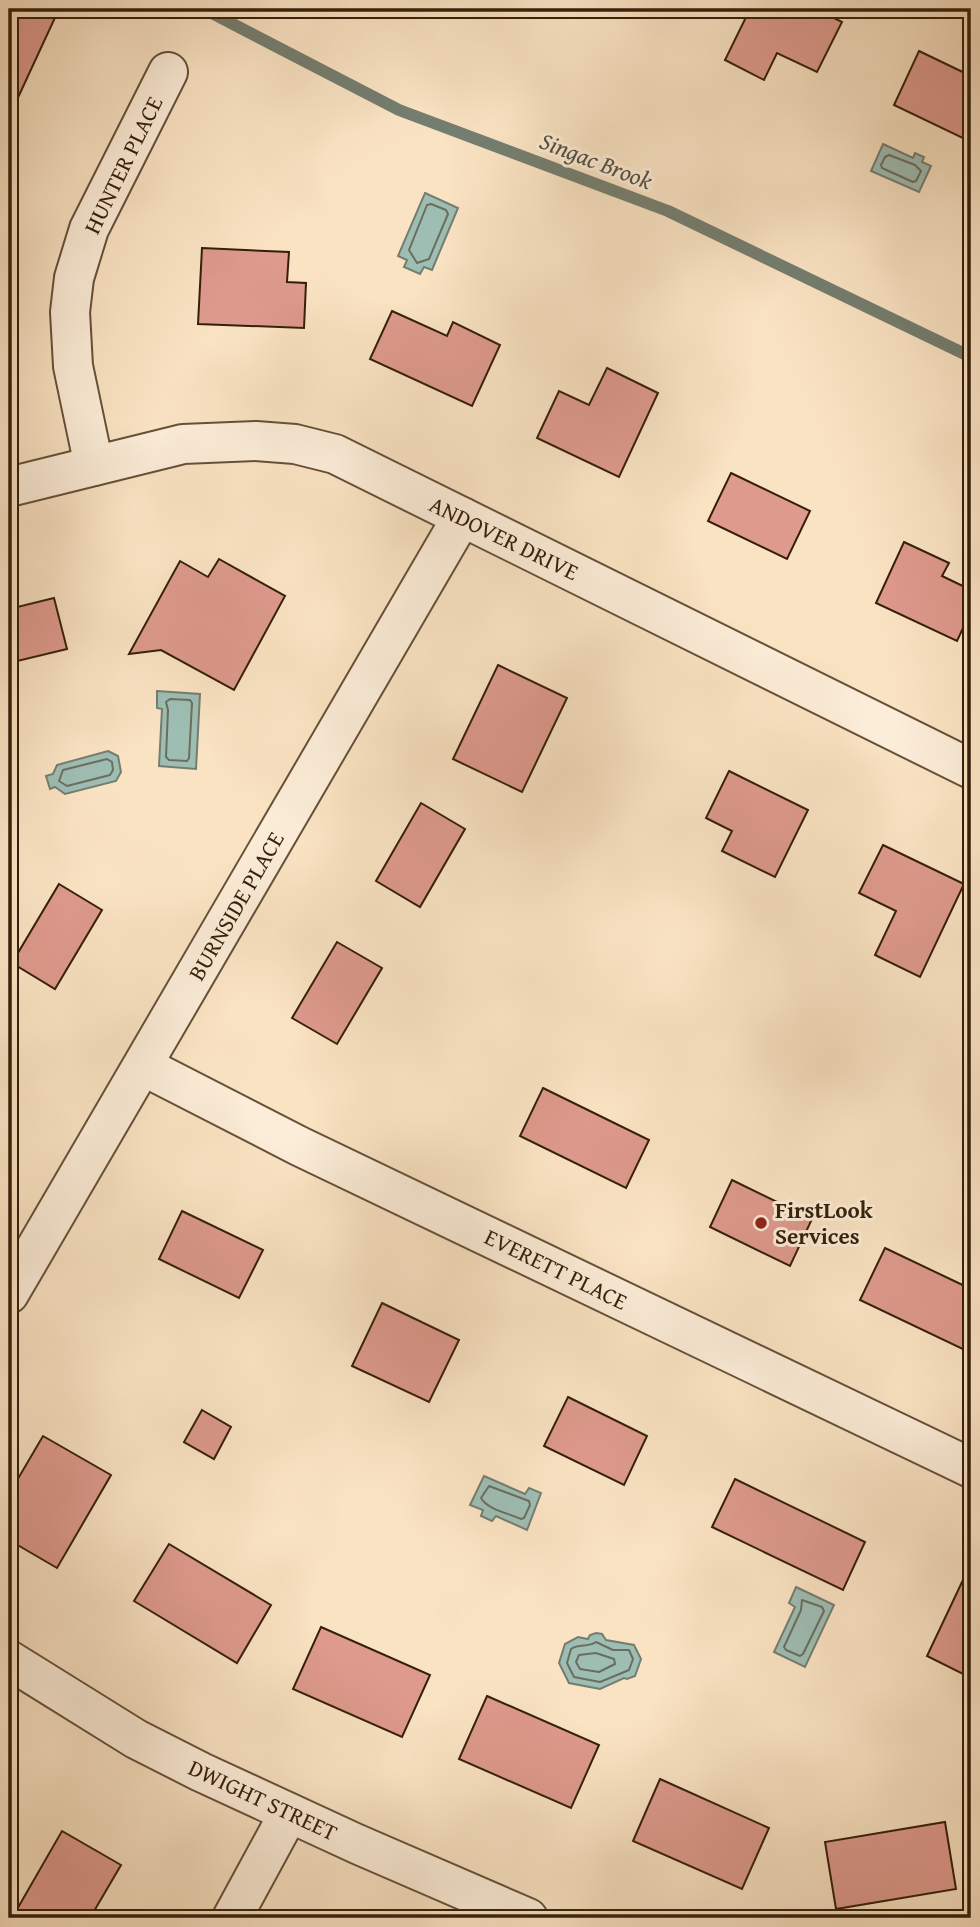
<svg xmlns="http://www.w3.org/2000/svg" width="980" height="1927" viewBox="0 0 980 1927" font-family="'Gentium Book Plus',serif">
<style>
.water{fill:#9ebeb4;stroke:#747e70;stroke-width:2}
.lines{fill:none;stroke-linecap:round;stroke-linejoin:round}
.shore{stroke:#6a6e5f;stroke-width:2}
.stream{stroke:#747e70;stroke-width:12}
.building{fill:#de9a8d;stroke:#351f0a;stroke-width:2}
.minor-casing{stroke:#665038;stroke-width:42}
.minor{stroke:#fcedd8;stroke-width:38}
.poi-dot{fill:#8f2418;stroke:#fcedd8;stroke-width:2.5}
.labels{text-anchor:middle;stroke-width:6;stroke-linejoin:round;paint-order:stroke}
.street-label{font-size:23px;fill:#351f0a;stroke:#fcedd8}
.poi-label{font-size:23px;font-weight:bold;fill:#351f0a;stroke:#fcedd8;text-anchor:start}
.water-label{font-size:24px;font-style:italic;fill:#544f3d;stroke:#fcedd8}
</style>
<rect width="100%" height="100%" fill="#fae3c3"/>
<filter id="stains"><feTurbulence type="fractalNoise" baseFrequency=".00286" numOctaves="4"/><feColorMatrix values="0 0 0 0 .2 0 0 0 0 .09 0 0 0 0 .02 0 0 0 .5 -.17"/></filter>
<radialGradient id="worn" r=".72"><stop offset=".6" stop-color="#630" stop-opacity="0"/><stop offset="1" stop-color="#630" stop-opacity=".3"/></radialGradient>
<g class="water">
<polygon points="883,144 913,158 915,153 924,157 922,162 931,166 919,192 871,171"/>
<polygon points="425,193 458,208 432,270 424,267 420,274 404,267 407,260 398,256"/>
<polygon points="157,691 200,694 196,769 159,766 162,709 157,708"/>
<polygon points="108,751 118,756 121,772 116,781 65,794 55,787 50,789 46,776 53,774 57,765"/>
<polygon points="484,1476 525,1494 529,1488 541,1493 527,1530 496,1516 492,1521 481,1516 483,1510 470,1505"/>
<polygon points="796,1587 834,1605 805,1667 774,1652 795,1607 789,1603"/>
<polygon points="596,1633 602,1634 606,1640 634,1645 641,1659 635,1676 627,1679 624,1678 600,1689 569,1683 559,1663 565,1644 578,1637 588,1639 590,1635"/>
</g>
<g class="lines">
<g class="shore">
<polygon points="889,155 915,165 921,171 916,181 913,182 882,168 881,165 885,157"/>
<polygon points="431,204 446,210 448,214 429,259 417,263 409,250 427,205"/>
<polygon points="170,699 190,700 192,703 189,758 187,761 169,760 166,757 168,710 166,702"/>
<polygon points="107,759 112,762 113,770 110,775 67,786 59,781 63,770"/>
<path d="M 489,1486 L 529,1501 L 530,1505 L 524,1518 L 521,1519 C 507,1513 487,1509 481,1498 Z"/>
<polygon points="802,1600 822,1607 824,1611 803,1654 800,1656 786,1650 784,1647 801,1610"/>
<path d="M 596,1642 L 613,1650 L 629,1650 L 633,1659 L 629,1670 L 600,1682 L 574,1677 L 567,1663 L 571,1649 C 580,1643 587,1648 596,1642 Z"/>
<polygon points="596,1653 614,1659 615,1664 599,1672 580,1669 576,1662 579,1655"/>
</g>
<polyline class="stream" points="204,9 399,110 668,211 971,357"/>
</g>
<g class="building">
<polygon points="9,9 59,9 9,117"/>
<polygon points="750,9 816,9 842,22 817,72 777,53 764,80 725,60"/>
<polygon points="919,51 971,76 971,142 894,105"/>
<polygon points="202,248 289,252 287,282 306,283 304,328 198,324"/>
<polygon points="392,311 447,336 453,322 500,345 472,406 370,359"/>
<polygon points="607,368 658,393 619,477 537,438 559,391 589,405"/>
<polygon points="731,473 810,511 787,559 708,521"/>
<polygon points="904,542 949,563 942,576 971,590 971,611 957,641 876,603"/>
<polygon points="219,559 285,596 234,690 161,650 129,654 180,561 208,577"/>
<polygon points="54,598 67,649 9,663 9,609"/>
<polygon points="498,665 567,698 522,792 453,759"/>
<polygon points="729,771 808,810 775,877 722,851 732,831 706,818"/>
<polygon points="421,803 465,829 420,907 376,881"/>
<polygon points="883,845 964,884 920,977 875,955 896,911 859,893"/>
<polygon points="59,884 102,910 55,989 12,963"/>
<polygon points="337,942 382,968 337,1044 292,1018"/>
<polygon points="543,1088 649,1140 626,1188 520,1136"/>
<polygon points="732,1180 812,1219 790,1266 710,1227"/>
<polygon points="182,1211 263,1250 239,1298 159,1259"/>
<polygon points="885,1248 971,1289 971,1353 860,1300"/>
<polygon points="382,1303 459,1340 429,1402 352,1366"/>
<polygon points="568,1397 647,1436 624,1485 544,1446"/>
<polygon points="202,1410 231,1427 214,1459 184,1442"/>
<polygon points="43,1436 111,1475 57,1568 9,1540 9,1494"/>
<polygon points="735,1479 865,1542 843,1590 712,1527"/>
<polygon points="169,1544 271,1605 237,1663 134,1601"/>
<polygon points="971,1563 971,1678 927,1656"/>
<polygon points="321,1627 430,1675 402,1737 293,1689"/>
<polygon points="487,1696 599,1745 571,1808 459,1759"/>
<polygon points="660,1779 769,1828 742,1889 633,1841"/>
<polygon points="945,1822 956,1889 836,1909 825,1842"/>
<polygon points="62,1831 121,1865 90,1918 12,1918"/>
</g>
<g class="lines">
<g class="minor-casing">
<g id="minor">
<polyline points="94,466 73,366 70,312 74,278 89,229 168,72"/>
<polyline points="9,487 183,444 256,441 295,444 335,454 971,769"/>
<polyline points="143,1066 299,1146 971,1468"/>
<polyline points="9,1294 462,517"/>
<polyline points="9,1660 136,1739 201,1772 357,1844 528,1918"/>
<polyline points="232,1918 289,1813"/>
</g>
</g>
<use href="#minor" class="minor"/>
</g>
<circle class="poi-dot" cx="761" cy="1223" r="7"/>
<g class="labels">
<g class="street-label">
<text transform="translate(123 165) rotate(-64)" y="8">HUNTER PLACE</text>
<text transform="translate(504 538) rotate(26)" y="8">ANDOVER DRIVE</text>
<text transform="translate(236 906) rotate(-60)" y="8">BURNSIDE PLACE</text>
<text transform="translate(556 1269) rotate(26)" y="8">EVERETT PLACE</text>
<text transform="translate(263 1800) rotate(25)" y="8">DWIGHT STREET</text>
</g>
<g class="poi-label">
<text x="775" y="1218">FirstLook<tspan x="775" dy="26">Services</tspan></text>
</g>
<g class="water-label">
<text transform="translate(596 161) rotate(21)" y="8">Singac Brook</text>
</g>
</g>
<rect width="980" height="1927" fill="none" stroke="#fae3c3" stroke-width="35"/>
<rect x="10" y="10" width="959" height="1906" fill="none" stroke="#351f0a" stroke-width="3.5"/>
<rect x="18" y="18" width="945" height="1892" fill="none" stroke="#351f0a" stroke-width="2"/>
<rect width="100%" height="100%" filter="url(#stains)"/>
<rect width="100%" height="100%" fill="url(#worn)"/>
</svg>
